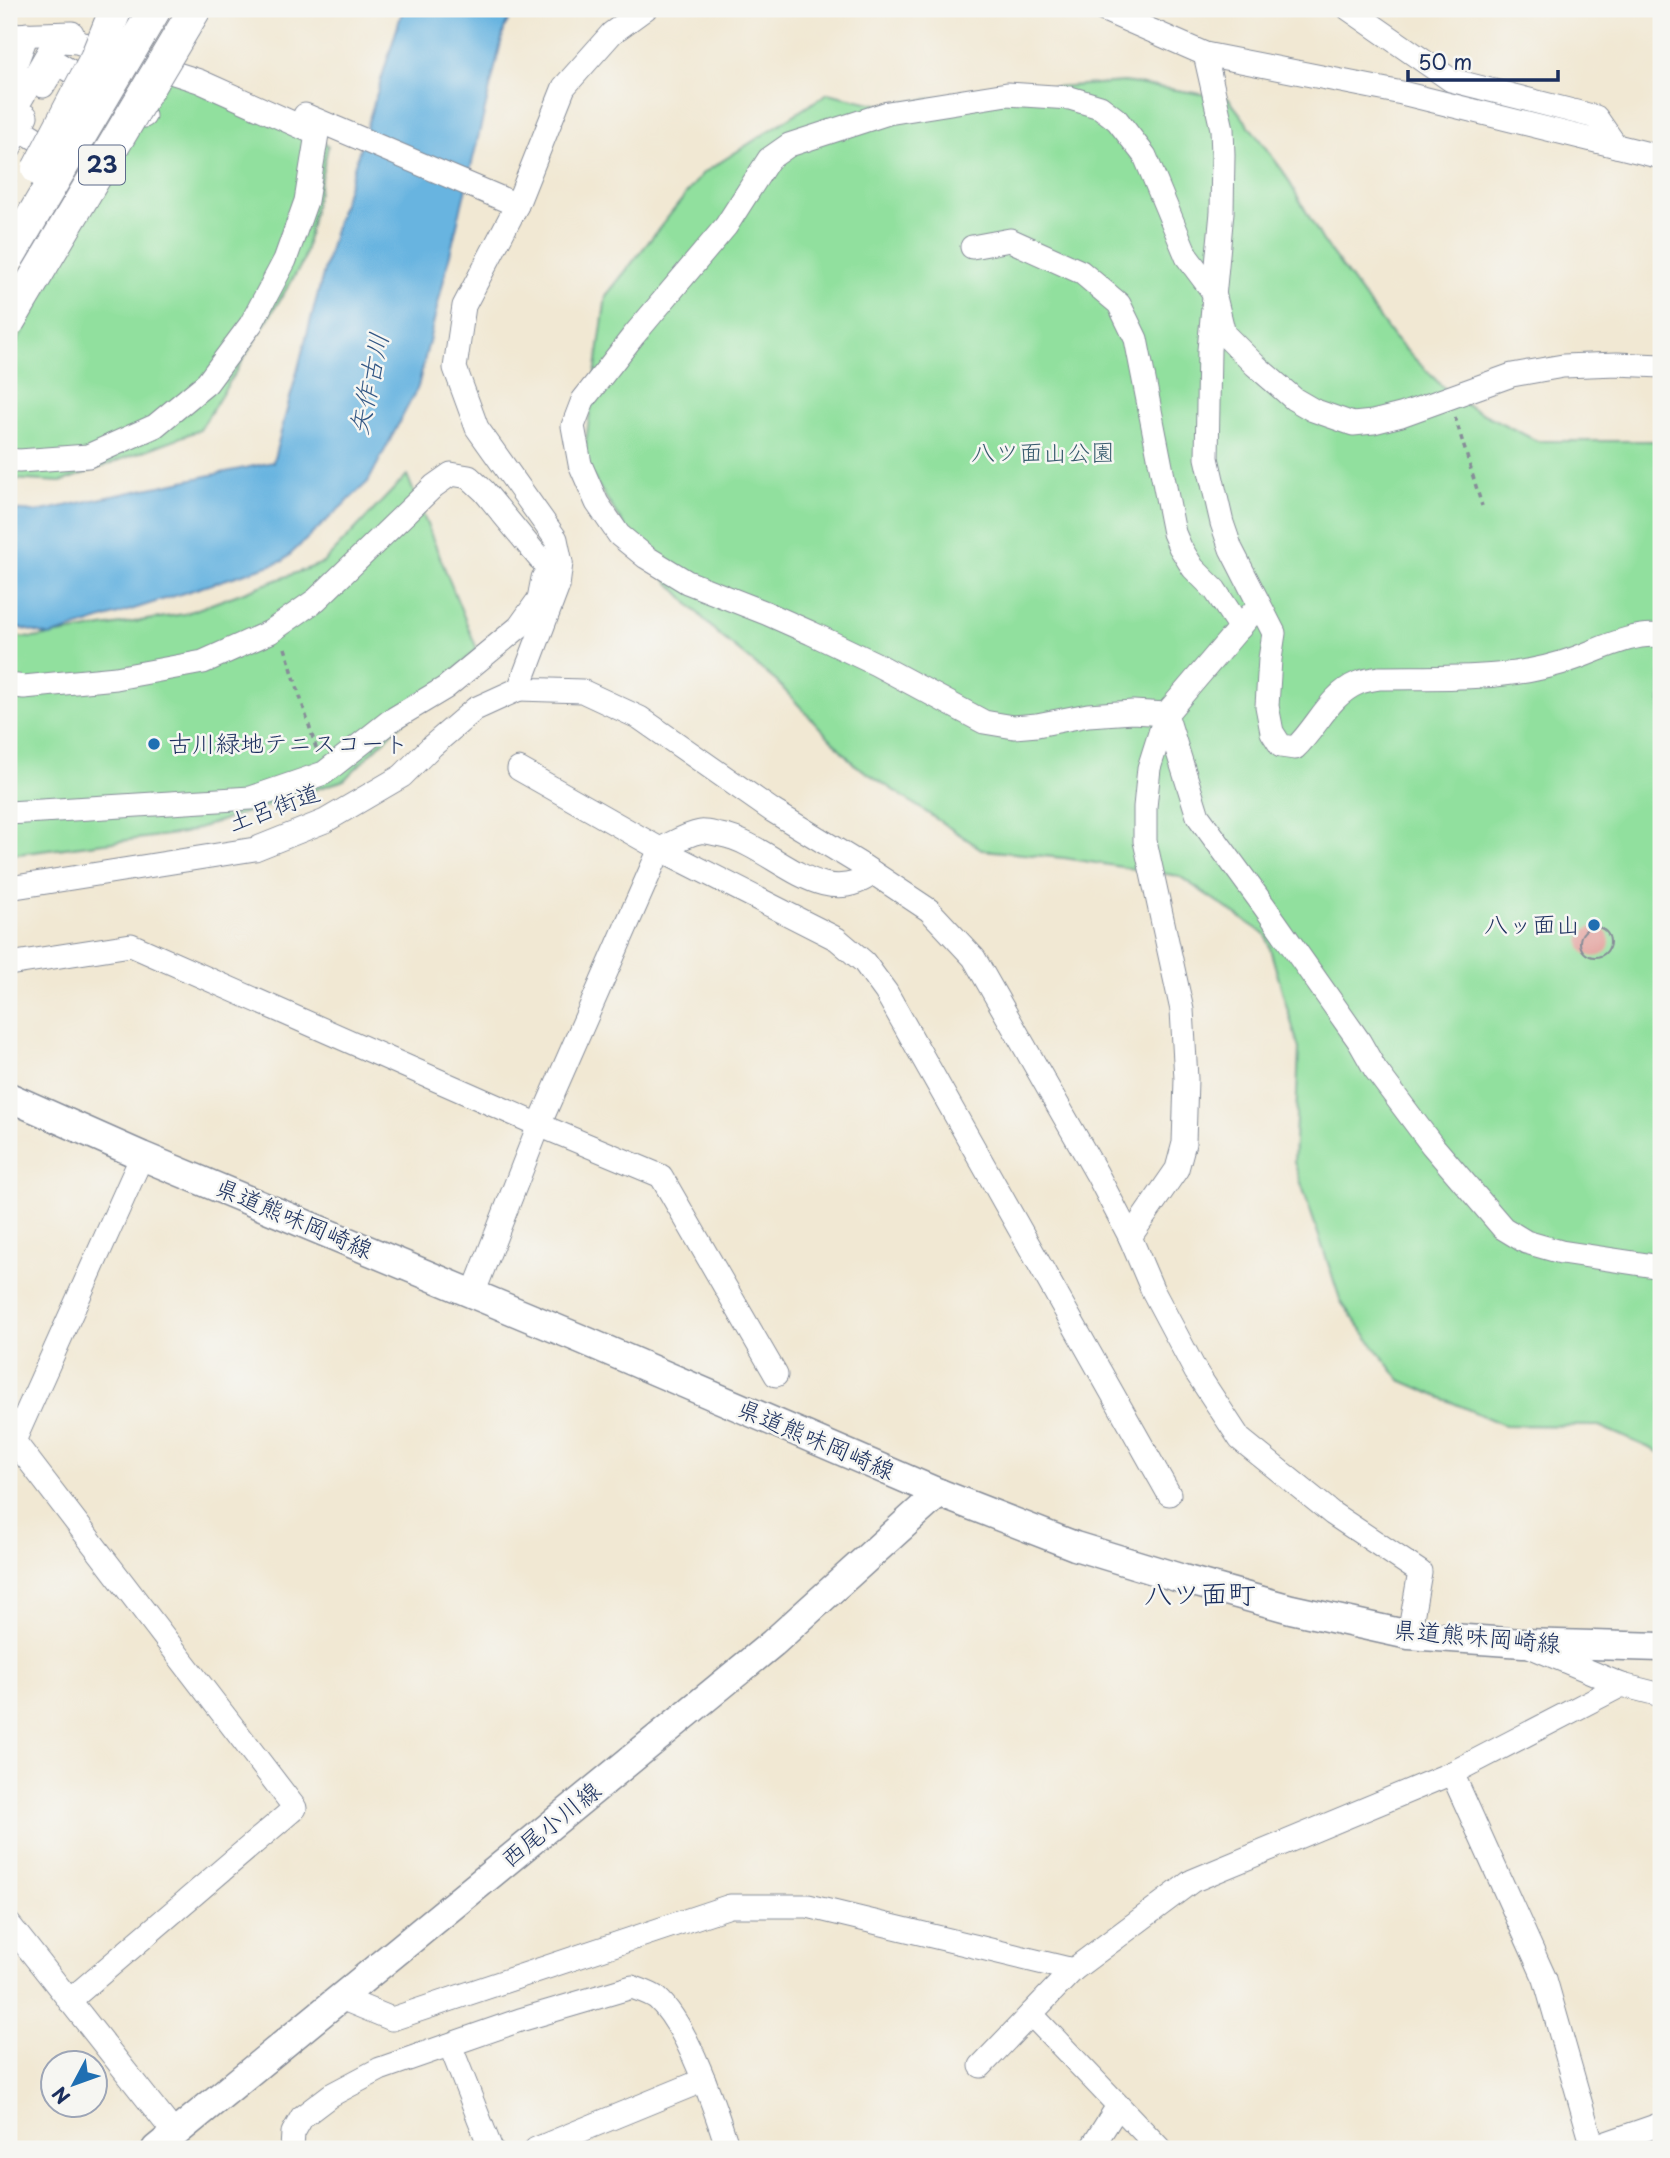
<svg xmlns="http://www.w3.org/2000/svg" width="1670" height="2158" viewBox="0 0 1670 2158" font-family="'Playpen Sans','Klee One',sans-serif">
<style>
.green{fill:#91e09e;stroke:#56887e;stroke-width:2}
.water{fill:#67b4e0;stroke:#41729f;stroke-width:2}
.building{fill:#df8f8b}
.lines{fill:none;stroke-linecap:round;stroke-linejoin:round}
.minor-casing{stroke:#868c98;stroke-width:25}
.major-casing{stroke:#868c98;stroke-width:31}
.path{stroke:#868c98;stroke-width:3.5;stroke-dasharray:5 5;stroke-linecap:butt}
.minor{stroke:#fff;stroke-width:23}
.major{stroke:#fff;stroke-width:28}
.highway-bridge-casing{stroke:#868c98;stroke-width:34;stroke-linecap:butt}
.path-bridge{stroke:#868c98;stroke-width:3.5;stroke-dasharray:5 5;stroke-linecap:butt}
.highway-bridge{stroke:#fff;stroke-width:32}
.poi-dot{fill:#1f6fb2;stroke:#f6f6f2;stroke-width:2.5}
.labels{text-anchor:middle;stroke-width:5;stroke-linejoin:round;paint-order:stroke}
.shield{fill:#f6f6f2;stroke:#5d6b8a;stroke-width:2}
.shield-label{font-size:23px;font-weight:bold;fill:#1b2f5e}
.park-label{font-size:24px;fill:#385b6e;stroke:#f6f6f2}
.poi-label{font-size:24px;fill:#1b2f5e;stroke:#f6f6f2;text-anchor:start}
.street-label{font-size:24px;fill:#1b2f5e;stroke:#f6f6f2}
.water-label{font-size:26px;font-style:italic;fill:#325785;stroke:#f6f6f2}
.quarter-label{font-size:28px;fill:#1b2f5e;stroke:#f6f6f2}
</style>
<rect width="100%" height="100%" fill="#f6f6f2"/>
<filter id="ink" filterUnits="userSpaceOnUse"><feTurbulence type="fractalNoise" baseFrequency=".0143" numOctaves="2"/><feDisplacementMap in="SourceGraphic" scale="14" xChannelSelector="R" yChannelSelector="G"/><feConvolveMatrix kernelMatrix="1 2 1 2 8 2 1 2 1" color-interpolation-filters="sRGB"/></filter>
<filter id="wash" filterUnits="userSpaceOnUse"><feTurbulence type="fractalNoise" baseFrequency=".00686" numOctaves="4" result="noise"/><feDisplacementMap in="SourceGraphic" scale="28" xChannelSelector="R" yChannelSelector="G"/><feGaussianBlur stdDeviation="1.57" result="paint"/><feColorMatrix in="noise" values="0 0 0 0 0 0 0 0 0 0 0 0 0 0 0 0 0 1.4 0 .05"/><feComposite in="paint" operator="in"/></filter>
<g filter="url(#wash)">
<rect width="100%" height="100%" fill="#f1e8d3"/>
<g class="green">
<polygon points="169,66 301,120 328,146 303,262 200,430 61,482 9,479 9,356"/>
<polygon points="1124,82 1228,98 1283,171 1323,241 1394,338 1456,400 1537,441 1661,441 1661,1453 1599,1426 1504,1425 1400,1380 1341,1302 1294,1162 1299,1049 1266,935 1179,876 1064,858 983,850 854,764 777,682 717,633 644,557 583,462 606,296 702,174 828,93 880,105 987,92"/>
<polygon points="407,475 477,649 344,780 184,833 9,855 9,636 33,638 184,614 323,563"/>
</g>
<polygon class="water" points="403,9 516,9 505,26 418,387 368,482 283,561 50,636 9,625 9,510 37,512 273,462 335,229"/>
<g id="blocks">
<circle class="building" cx="1595" cy="942" r="15"/>
</g>
</g>
<g filter="url(#ink)">
<use href="#blocks" fill-opacity="0" stroke="#868c98" stroke-width="2"/>
<g class="lines">
<g class="minor-casing">
<g id="minor">
<polyline points="645,9 612,33 564,87 517,205 464,306 455,368 477,428 556,539 561,563 558,586 519,689 582,691 640,718 773,811 860,864 929,910 974,958 1097,1174 1130,1237 1153,1291 1196,1372 1240,1439 1333,1514 1420,1572 1409,1635"/>
<polyline points="1102,9 1205,54 1402,93 1661,157"/>
<polyline points="1349,9 1451,80 1596,117 1616,146"/>
<polyline points="9,35 72,33"/>
<path d="M 1205,54 L 1222,129 L 1223,155 L 1222,212 L 1209,350 L 1207,458 L 1222,523 L 1231,549 L 1274,633 L 1270,659 L 1267,706 L 1272,732 L 1281,746 L 1295,748 C 1317,728 1329,695 1358,683 C 1365,680 1373,679 1380,678 C 1445,677 1512,681 1573,659 C 1599,650 1635,631 1661,636"/>
<polyline points="9,82 27,34"/>
<polyline points="43,86 57,63 144,116"/>
<polyline points="305,115 517,205"/>
<polyline points="9,120 52,46 62,41 77,42 199,81 317,134 306,201 285,260 251,324 207,383 155,426 88,456 19,461 9,460"/>
<polyline points="20,129 87,170 74,193"/>
<polyline points="9,149 26,116"/>
<polyline points="972,247 1010,240 1081,272 1119,304 1136,339 1174,533 1180,547 1193,568 1215,590 1240,628"/>
<polyline points="9,685 24,687 116,678 203,662 270,632 316,600 434,486 451,474 469,477 484,491 540,559 561,563"/>
<polyline points="1166,714 1133,712 1088,715 1037,725 1014,727 984,722 876,664 811,633 766,613 687,582 646,557 619,535 597,503 580,464 573,426 583,400 634,335 726,226 769,159 789,145 888,113 1007,94 1070,98 1100,107 1117,120 1145,156 1187,257 1214,293 1224,334 1255,365 1294,399 1313,410 1353,424 1373,422 1401,415 1512,375 1563,366 1617,364 1661,366"/>
<polyline points="1166,714 1198,816 1264,906 1359,1041 1375,1069 1432,1145 1503,1228 1526,1242 1561,1252 1661,1267"/>
<polyline points="519,769 660,849 837,939 864,962 886,992 1169,1494"/>
<polyline points="9,813 251,798 324,773 390,721 445,688 519,627 539,599 543,578"/>
<polyline points="9,888 255,849 325,821 402,776 432,746 475,709 519,689"/>
<polyline points="9,964 131,945 539,1125 661,1176 776,1375"/>
<polyline points="1130,1237 1177,1169 1184,1143 1186,1079 1182,1010 1145,841 1145,807 1149,768 1166,714 1259,605"/>
<path d="M 473,1294 L 539,1125 L 660,849 C 673,843 687,834 700,832 C 707,831 715,834 721,835 C 772,844 821,914 873,873"/>
<polyline points="1529,1646 1622,1685 1661,1695"/>
<polyline points="1452,1773 1545,1979 1593,2147"/>
<polyline points="9,1924 175,2134"/>
<polyline points="341,1998 392,2019 730,1906 808,1906 1073,1970"/>
<polyline points="69,2001 295,1808 14,1441 142,1156"/>
<polyline points="1031,2014 1160,2149"/>
<polyline points="450,2045 491,2149"/>
<polyline points="981,2066 1073,1970 1192,1881 1452,1773 1622,1685"/>
<path d="M 292,2149 L 293,2133 L 302,2117 L 331,2095 L 380,2069 L 520,2020 L 632,1987 C 640,1990 650,1993 657,1998 C 688,2026 715,2108 728,2149"/>
<polyline points="536,2149 704,2080"/>
<polyline points="1091,2149 1118,2106"/>
<polyline points="1589,2149 1661,2124"/>
</g>
</g>
<g class="major-casing">
<g id="major">
<polyline points="9,1097 142,1156 581,1339 939,1493 1075,1546 1183,1579 1291,1609 1409,1635 1523,1643 1661,1647"/>
<polyline points="156,2149 773,1643 939,1493"/>
</g>
</g>
<g class="path">
<polyline points="1455,417 1482,506"/>
<polyline points="285,648 317,751"/>
</g>
<use href="#minor" class="minor"/>
<use href="#major" class="major"/>
<g class="highway-bridge-casing">
<g id="highway-bridge">
<polyline points="38,169 96,58 116,9"/>
<polyline points="9,256 155,9"/>
<polyline points="9,321 195,9"/>
</g>
</g>
<polyline class="path-bridge" points="9,191 15,180"/>
<use href="#highway-bridge" class="highway-bridge"/>
</g>
</g>
<g class="poi-dot">
<circle cx="154" cy="744" r="7"/>
<circle cx="1594" cy="925" r="7"/>
</g>
<g class="labels">
<rect class="shield" x="79" y="145.5" width="46" height="39" rx="5"/>
<g class="shield-label">
<text x="102" y="173">23</text>
</g>
<g class="park-label">
<text x="1043" y="461">八ツ面山公園</text>
</g>
<g class="poi-label">
<text x="168" y="752">古川緑地テニスコート</text>
<text x="1580" y="933" text-anchor="end">八ッ面山</text>
</g>
<g class="street-label">
<text transform="translate(274 808) rotate(-20)" y="8">土呂街道</text>
<text transform="translate(294 1219) rotate(23)" y="8">県道熊味岡崎線</text>
<text transform="translate(816 1440) rotate(23)" y="8">県道熊味岡崎線</text>
<text transform="translate(1477 1637) rotate(5)" y="8">県道熊味岡崎線</text>
<text transform="translate(551 1825) rotate(-39)" y="8">西尾小川線</text>
</g>
<g class="water-label">
<text transform="translate(369 384) rotate(-78)" y="9">矢作古川</text>
</g>
<g class="quarter-label">
<text x="1200" y="1604">八ツ面町</text>
</g>
</g>
<rect width="1670" height="2158" fill="none" stroke="#f6f6f2" stroke-width="35"/>
<g transform="translate(74 2084) rotate(229)"><circle r="33" fill="#f6f6f2" stroke="#9ea6b7" stroke-width="2"/>
<path d="M0-5L12 26L0 18L-12 26Z" fill="#1f6fb2"/>
<text y="-10" font-size="19" font-weight="bold" text-anchor="middle" fill="#1b2f5e">N</text>
</g>
<path d="M1408 70v10h150v-10" fill="none" stroke="#1b2f5e" stroke-width="3.5"/>
<text x="1418" y="70" font-size="21" fill="#1b2f5e" stroke="#f6f6f2" stroke-width="5" paint-order="stroke">50 m</text>
</svg>
